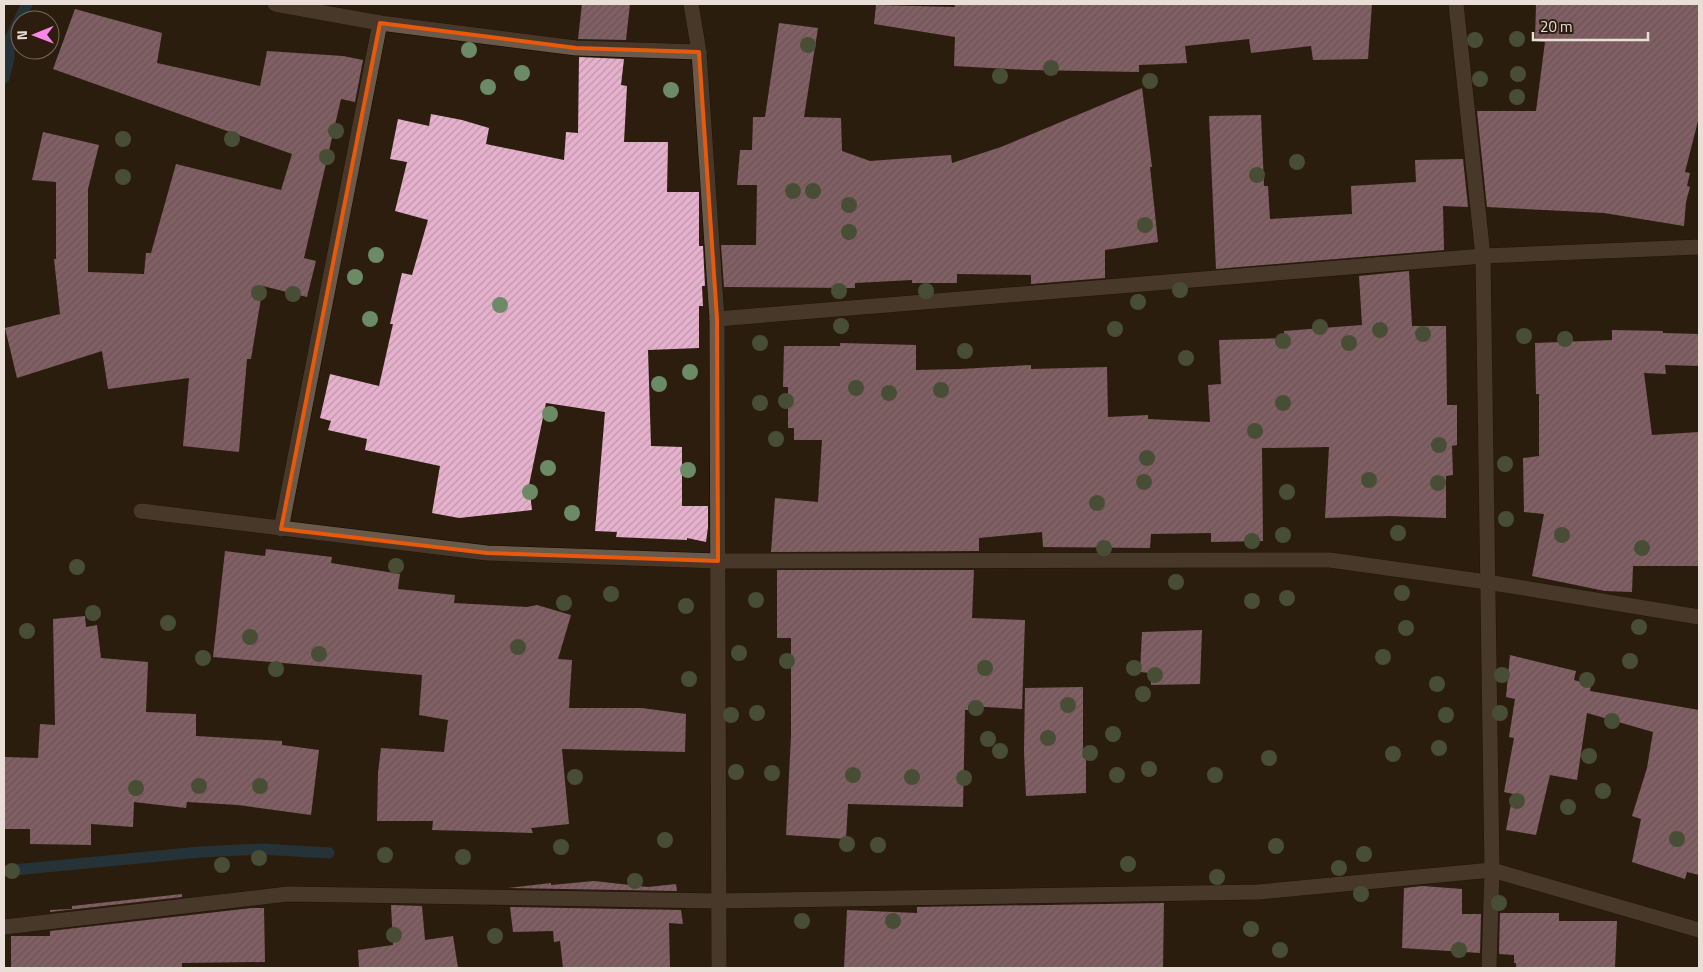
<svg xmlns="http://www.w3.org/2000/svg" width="1703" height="972" viewBox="0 0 1703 972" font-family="'Titillium Web',sans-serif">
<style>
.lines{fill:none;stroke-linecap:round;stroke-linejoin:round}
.stream{stroke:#1e4e6b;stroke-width:11}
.building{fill:url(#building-hatch)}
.minor-casing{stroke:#140700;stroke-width:16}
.minor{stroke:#6b5949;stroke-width:15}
.tree{fill:#6c8a65}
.marked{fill:none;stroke:#e8590c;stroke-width:4;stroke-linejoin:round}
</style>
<defs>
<pattern id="building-hatch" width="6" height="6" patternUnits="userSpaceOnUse" patternTransform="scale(1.25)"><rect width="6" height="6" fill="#e6b1cd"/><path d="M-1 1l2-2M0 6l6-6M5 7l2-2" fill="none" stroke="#be96aa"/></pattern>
</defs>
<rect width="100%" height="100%" fill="#2c1d0e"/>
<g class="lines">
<g class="stream">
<polyline points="4,78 9,58 9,41 27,4"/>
<polyline points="4,871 200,852 262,849 329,853"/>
</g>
</g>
<g class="building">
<polygon points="582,4 630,4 626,40 578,39"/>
<polygon points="954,4 1372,4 1368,59 1313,60 1311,46 1251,53 1249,39 1185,46 1187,63 1139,65 1139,72 1029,70 954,66 955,37 874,24 876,5 955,7"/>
<polygon points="1536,4 1699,4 1699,117 1685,172 1690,173 1687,186 1690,187 1686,202 1684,226 1604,213 1487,207 1477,111 1536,111 1545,42 1535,41"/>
<polygon points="75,9 162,33 157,63 260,86 267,51 343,56 363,60 355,102 341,99 304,258 316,261 307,297 263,286 251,359 247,359 239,452 183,446 189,378 108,389 102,351 17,378 5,328 60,314 54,259 56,259 56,182 32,180 43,132 99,145 88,189 88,272 144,274 146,253 151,253 176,164 281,190 292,154 53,69"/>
<polygon points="779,23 818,28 804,117 841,118 842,151 870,161 951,155 952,163 1001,147 1142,88 1152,167 1150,167 1158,242 1105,250 1105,278 1031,284 1031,275 957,274 957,283 912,283 912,280 855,283 855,288 724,287 721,245 756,245 757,185 737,185 740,150 752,150 753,117 765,117"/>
<polygon points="579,57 624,59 621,85 627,86 624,142 668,142 667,192 699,192 699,246 703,246 705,286 702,286 703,306 699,306 699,348 648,350 651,446 682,447 682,506 708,506 708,527 706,542 687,538 687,540 616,537 617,532 595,531 605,412 546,403 529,485 532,510 459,518 432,513 440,466 365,450 367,439 328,430 331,421 320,418 330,374 379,386 393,324 390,324 402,273 412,275 428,220 395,211 407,162 390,159 398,119 429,126 431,114 462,120 489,128 486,144 564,160 566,132 578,133"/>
<polygon points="1261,115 1264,186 1268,186 1270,219 1352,214 1351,186 1416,182 1415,160 1463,159 1468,207 1443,206 1444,250 1216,269 1209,116"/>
<polygon points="1409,271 1412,326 1446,326 1447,405 1457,405 1457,445 1452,446 1453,475 1446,476 1446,518 1389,516 1325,518 1329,447 1262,448 1263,541 1211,542 1211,533 1151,534 1150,548 1043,547 1042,532 979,538 979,551 771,552 775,498 818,502 822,440 794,440 794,428 788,428 788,387 783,387 784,346 840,346 840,343 916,345 916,370 960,369 1031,365 1031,369 1107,367 1108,417 1148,415 1148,419 1210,422 1208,385 1221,384 1219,340 1285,338 1284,331 1362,325 1359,276"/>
<polygon points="1612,330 1663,331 1663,333 1699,334 1699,366 1665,365 1666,374 1644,373 1652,435 1699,432 1699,566 1633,566 1632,592 1605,591 1532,576 1544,514 1524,512 1523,458 1539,456 1539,394 1536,394 1535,343 1612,340"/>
<polygon points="266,549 332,557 331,563 400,574 398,589 455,595 454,603 527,607 537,605 571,615 558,659 572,660 569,708 642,708 686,714 685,752 562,749 569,824 531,828 533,833 432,830 433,821 377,821 378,773 381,748 444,752 448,720 419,715 422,675 213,657 225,551 265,556"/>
<polygon points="777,570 974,570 972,618 1025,620 1022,709 968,706 968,710 965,710 963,807 848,804 846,839 786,835 791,736 791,638 777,638"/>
<polygon points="85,616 86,627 97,625 101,658 148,662 146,712 196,714 196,736 282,741 282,745 319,750 311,815 238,805 187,802 186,808 134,802 133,827 91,824 91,845 30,844 30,829 4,829 5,757 38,758 40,724 55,725 53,619"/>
<polygon points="1202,630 1200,684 1151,685 1151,673 1140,672 1142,632"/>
<polygon points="1510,655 1576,671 1574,680 1591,685 1590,691 1699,710 1699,875 1687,872 1685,879 1632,862 1641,819 1632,816 1647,768 1653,732 1587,713 1577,780 1550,775 1536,835 1506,830 1513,794 1504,792 1514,738 1509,737 1515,699 1506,697"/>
<polygon points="1083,687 1083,758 1086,758 1086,793 1026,796 1024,752 1025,688"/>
<polygon points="594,881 648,887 676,884 677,891 507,888 551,883 551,885"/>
<polygon points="1423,886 1462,889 1462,914 1481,914 1480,953 1402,948 1404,888"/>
<polygon points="182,894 182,897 50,912 50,910 72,909 72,906"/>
<polygon points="1164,903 1163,968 844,968 847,910 917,913 917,907"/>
<polygon points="391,905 422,906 425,940 453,936 458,968 359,968 358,950 393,945"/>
<polygon points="510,907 681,910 683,924 669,923 670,968 563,968 560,941 554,942 553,931 513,932"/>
<polygon points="252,908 264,908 265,962 182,963 182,968 11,968 11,936 50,936 50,931"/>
<polygon points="1500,913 1559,913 1559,921 1617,921 1615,968 1516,968 1516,963 1514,963 1514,955 1499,954"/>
</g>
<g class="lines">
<g class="minor-casing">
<g id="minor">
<polyline points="275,4 380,23 576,48 699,52"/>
<polyline points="691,4 699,52 717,319 719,968"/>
<polyline points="1456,4 1483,256 1492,870 1489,968"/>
<polyline points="717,319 1483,256 1699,247"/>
<polyline points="141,511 487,553 718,561 1330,560 1487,582 1699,617"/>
<polyline points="281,529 380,23"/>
<polyline points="4,927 288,894 718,901 1258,892 1492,870 1699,930"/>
</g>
</g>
<use href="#minor" class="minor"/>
</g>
<g class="tree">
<circle cx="1517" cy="39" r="8"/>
<circle cx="1475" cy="40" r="8"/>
<circle cx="808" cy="45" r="8"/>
<circle cx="469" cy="50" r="8"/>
<circle cx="1051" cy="68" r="8"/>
<circle cx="522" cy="73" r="8"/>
<circle cx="1518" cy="74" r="8"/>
<circle cx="1000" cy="76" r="8"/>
<circle cx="1480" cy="79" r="8"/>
<circle cx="1150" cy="81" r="8"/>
<circle cx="488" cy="87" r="8"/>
<circle cx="671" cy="90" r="8"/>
<circle cx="1517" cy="97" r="8"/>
<circle cx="336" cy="131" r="8"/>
<circle cx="123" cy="139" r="8"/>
<circle cx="232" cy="139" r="8"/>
<circle cx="327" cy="157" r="8"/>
<circle cx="1297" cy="162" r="8"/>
<circle cx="1257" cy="175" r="8"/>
<circle cx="123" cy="177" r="8"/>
<circle cx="793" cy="191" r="8"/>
<circle cx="813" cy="191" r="8"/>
<circle cx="849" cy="205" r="8"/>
<circle cx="1145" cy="225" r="8"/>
<circle cx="849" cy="232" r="8"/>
<circle cx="376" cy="255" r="8"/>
<circle cx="355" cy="277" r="8"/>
<circle cx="1180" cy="290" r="8"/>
<circle cx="839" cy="291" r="8"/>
<circle cx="926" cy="291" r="8"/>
<circle cx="259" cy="293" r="8"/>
<circle cx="293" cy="294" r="8"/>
<circle cx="1138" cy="302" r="8"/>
<circle cx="500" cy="305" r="8"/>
<circle cx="370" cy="319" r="8"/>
<circle cx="841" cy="326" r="8"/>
<circle cx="1320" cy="327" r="8"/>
<circle cx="1115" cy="329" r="8"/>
<circle cx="1380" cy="330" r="8"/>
<circle cx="1423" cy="334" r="8"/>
<circle cx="1524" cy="336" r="8"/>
<circle cx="1565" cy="339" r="8"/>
<circle cx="1283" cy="341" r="8"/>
<circle cx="760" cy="343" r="8"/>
<circle cx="1349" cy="343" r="8"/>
<circle cx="965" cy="351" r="8"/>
<circle cx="1186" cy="358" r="8"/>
<circle cx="690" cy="372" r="8"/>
<circle cx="659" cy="384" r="8"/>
<circle cx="856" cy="388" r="8"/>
<circle cx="941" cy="390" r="8"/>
<circle cx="889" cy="393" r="8"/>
<circle cx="786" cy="401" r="8"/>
<circle cx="760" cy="403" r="8"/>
<circle cx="1283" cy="403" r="8"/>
<circle cx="550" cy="414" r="8"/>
<circle cx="1255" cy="431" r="8"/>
<circle cx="776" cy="439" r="8"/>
<circle cx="1439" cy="445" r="8"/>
<circle cx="1147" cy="458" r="8"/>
<circle cx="1505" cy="464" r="8"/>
<circle cx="548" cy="468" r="8"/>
<circle cx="688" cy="470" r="8"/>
<circle cx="1369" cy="480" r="8"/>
<circle cx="1144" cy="482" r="8"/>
<circle cx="1438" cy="483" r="8"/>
<circle cx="530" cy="492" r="8"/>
<circle cx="1287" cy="492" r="8"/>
<circle cx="1097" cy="503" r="8"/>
<circle cx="572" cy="513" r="8"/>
<circle cx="1506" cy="519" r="8"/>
<circle cx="1398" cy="533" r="8"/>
<circle cx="1283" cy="535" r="8"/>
<circle cx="1562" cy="535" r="8"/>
<circle cx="1252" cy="541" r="8"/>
<circle cx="1104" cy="548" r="8"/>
<circle cx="1642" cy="548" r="8"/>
<circle cx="396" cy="566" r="8"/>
<circle cx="77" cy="567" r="8"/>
<circle cx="1176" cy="582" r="8"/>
<circle cx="1402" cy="593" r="8"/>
<circle cx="611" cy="594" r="8"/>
<circle cx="1287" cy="598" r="8"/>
<circle cx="756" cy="600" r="8"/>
<circle cx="1252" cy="601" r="8"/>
<circle cx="564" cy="603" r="8"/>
<circle cx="686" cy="606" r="8"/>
<circle cx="93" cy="613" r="8"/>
<circle cx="168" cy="623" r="8"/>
<circle cx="1639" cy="627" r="8"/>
<circle cx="1406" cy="628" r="8"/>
<circle cx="27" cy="631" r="8"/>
<circle cx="250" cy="637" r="8"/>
<circle cx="518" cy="647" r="8"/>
<circle cx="739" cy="653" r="8"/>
<circle cx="319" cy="654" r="8"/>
<circle cx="1383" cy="657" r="8"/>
<circle cx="203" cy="658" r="8"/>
<circle cx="787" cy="661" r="8"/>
<circle cx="1630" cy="661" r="8"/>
<circle cx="985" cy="668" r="8"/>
<circle cx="1134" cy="668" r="8"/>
<circle cx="276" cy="669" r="8"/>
<circle cx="1155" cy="675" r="8"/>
<circle cx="1502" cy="675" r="8"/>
<circle cx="689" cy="679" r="8"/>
<circle cx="1587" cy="680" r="8"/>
<circle cx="1437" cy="684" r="8"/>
<circle cx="1143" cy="694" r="8"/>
<circle cx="1068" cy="705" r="8"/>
<circle cx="976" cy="708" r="8"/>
<circle cx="757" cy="713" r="8"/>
<circle cx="1500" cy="713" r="8"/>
<circle cx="731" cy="715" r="8"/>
<circle cx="1446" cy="715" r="8"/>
<circle cx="1612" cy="721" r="8"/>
<circle cx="1113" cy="734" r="8"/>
<circle cx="1048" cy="738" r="8"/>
<circle cx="988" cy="739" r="8"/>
<circle cx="1439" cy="748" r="8"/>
<circle cx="1000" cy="751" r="8"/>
<circle cx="1090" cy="753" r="8"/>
<circle cx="1393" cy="754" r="8"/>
<circle cx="1589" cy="756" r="8"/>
<circle cx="1269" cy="758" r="8"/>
<circle cx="1149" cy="769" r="8"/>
<circle cx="736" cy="772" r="8"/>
<circle cx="772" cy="773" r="8"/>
<circle cx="853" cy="775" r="8"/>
<circle cx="1117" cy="775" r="8"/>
<circle cx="1215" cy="775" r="8"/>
<circle cx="575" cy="777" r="8"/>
<circle cx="912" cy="777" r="8"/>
<circle cx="964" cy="778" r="8"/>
<circle cx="199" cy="786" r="8"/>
<circle cx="260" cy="786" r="8"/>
<circle cx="136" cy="788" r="8"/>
<circle cx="1603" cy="791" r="8"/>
<circle cx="1517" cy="801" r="8"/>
<circle cx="1568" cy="807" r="8"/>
<circle cx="1677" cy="839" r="8"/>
<circle cx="665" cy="840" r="8"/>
<circle cx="847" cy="844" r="8"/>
<circle cx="878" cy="845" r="8"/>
<circle cx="1276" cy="846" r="8"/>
<circle cx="561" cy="847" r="8"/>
<circle cx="1364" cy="854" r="8"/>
<circle cx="385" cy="855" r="8"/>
<circle cx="463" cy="857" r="8"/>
<circle cx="259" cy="858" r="8"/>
<circle cx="1128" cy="864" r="8"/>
<circle cx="222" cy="865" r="8"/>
<circle cx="1339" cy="868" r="8"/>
<circle cx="12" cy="871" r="8"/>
<circle cx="1217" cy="877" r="8"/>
<circle cx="635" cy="881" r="8"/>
<circle cx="1361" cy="894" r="8"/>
<circle cx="1499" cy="903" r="8"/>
<circle cx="802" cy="921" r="8"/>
<circle cx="893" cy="921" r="8"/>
<circle cx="1251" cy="929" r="8"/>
<circle cx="394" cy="935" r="8"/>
<circle cx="495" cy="936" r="8"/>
<circle cx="1280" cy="950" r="8"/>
<circle cx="1459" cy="950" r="8"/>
</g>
<path d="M0 0H1703V972H0ZM 380,23 L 576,48 L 699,52 L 717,319 L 718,561 L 487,553 L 281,529 Z" fill="#2c1d0e" fill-opacity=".55" fill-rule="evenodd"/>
<path class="marked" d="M 380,23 L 576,48 L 699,52 L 717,319 L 718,561 L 487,553 L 281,529 Z"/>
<rect width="1703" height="972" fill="none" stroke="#eadfd6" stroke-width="10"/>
<g transform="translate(35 35) rotate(269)"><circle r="24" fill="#2c1d0e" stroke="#786b5e"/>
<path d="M0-4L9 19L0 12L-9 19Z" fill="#f987e9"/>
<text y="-8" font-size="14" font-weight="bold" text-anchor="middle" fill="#eadfd6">N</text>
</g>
<path d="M1533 32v8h115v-8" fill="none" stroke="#eadfd6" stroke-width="2.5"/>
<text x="1540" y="32" font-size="15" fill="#eadfd6" stroke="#2c1d0e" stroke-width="4" paint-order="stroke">20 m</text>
</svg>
